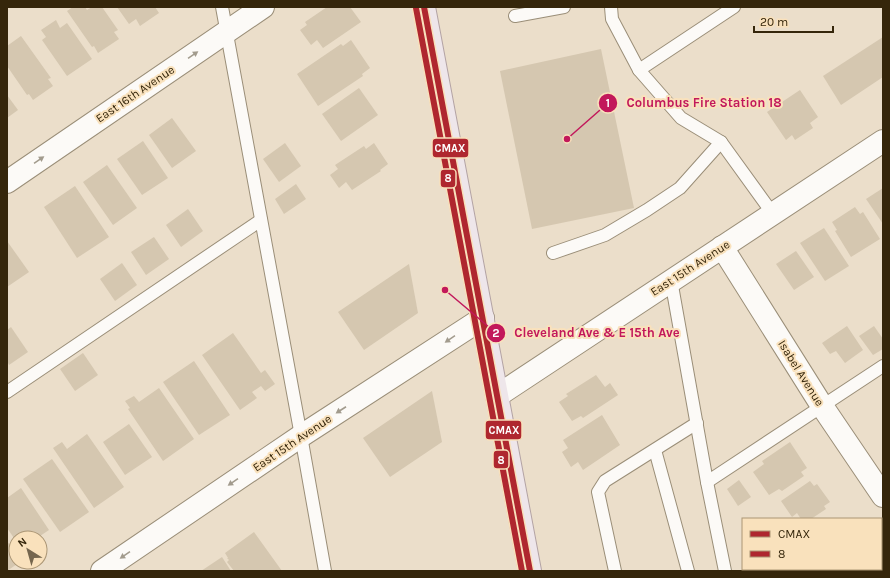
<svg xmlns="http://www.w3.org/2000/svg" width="890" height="578" viewBox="0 0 890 578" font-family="Karla,sans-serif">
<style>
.building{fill:#d5c7b0}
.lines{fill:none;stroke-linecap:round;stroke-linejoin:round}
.lane-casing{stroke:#9a8e78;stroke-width:14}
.street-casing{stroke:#9a8e78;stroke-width:24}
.primary-casing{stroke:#b3a3a4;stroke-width:24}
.lane{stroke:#fcfaf7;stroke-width:12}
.street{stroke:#fcfaf7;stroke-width:22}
.primary{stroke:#eee6ea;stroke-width:22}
.bus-1-casing{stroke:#f9e1bc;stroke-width:9}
.bus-2-casing{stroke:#f9e1bc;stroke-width:9}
.bus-1{stroke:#af272f;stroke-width:6}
.bus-2{stroke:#af272f;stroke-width:6}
.oneway{fill:#a29b8d}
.labels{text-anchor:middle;stroke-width:4;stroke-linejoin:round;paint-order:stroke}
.street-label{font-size:12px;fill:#35260b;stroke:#f9e1bc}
.leader{fill:none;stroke:#c2185b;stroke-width:1.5}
.callout-dot{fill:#c2185b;stroke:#f9e1bc;stroke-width:1.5}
.mark-label{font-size:12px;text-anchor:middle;font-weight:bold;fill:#fff}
.callout-label{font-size:13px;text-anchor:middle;font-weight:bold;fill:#c2185b;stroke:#f9e1bc;stroke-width:4;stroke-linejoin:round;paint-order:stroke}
.line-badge{stroke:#f9e1bc;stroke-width:1.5}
.badge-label{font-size:11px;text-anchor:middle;font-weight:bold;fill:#fff}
</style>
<rect width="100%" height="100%" fill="#ebdeca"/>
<g class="building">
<polygon points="73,7 85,7 87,10 92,7 102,7 118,30 114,32 119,39 98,53 94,46 92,47 67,11"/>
<polygon points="117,7 155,7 159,13 140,26 136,19 129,24"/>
<polygon points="327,7 350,7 361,22 323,48 317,40 311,45 300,30 307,25 305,22"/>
<polygon points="56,20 60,28 67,23 92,59 67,76 42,40 46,37 41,30"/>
<polygon points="21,36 51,78 48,79 53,86 33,100 29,94 27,95 7,66 7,46"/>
<polygon points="883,37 883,77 841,105 823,76"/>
<polygon points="351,40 370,68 362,74 363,76 318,106 297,74 341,44 343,46"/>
<polygon points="601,49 634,208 532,229 500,71"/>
<polygon points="359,88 378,115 341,141 322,114"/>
<polygon points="800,90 818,117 810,123 813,128 795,140 792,135 786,140 767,112"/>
<polygon points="7,95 18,110 7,118"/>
<polygon points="172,118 196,151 172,168 149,135"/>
<polygon points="143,141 168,178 142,195 117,159"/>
<polygon points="285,143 301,166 279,182 263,159"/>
<polygon points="374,143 388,164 380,170 381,171 352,190 346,182 339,188 330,175 338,169 335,165 364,146 366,149"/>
<polygon points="107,165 137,208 113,225 83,182"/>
<polygon points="296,184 306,199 284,214 275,199"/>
<polygon points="75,186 109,237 77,258 44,207"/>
<polygon points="883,188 883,224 866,199"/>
<polygon points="855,207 860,214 863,212 880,239 851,257 835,231 837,230 832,222"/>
<polygon points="188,209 203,231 181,247 166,225"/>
<polygon points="824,228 849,266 825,281 800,243"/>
<polygon points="154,237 169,259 146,275 131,252"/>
<polygon points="7,241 29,272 7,287"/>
<polygon points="796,251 814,277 794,290 776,264"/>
<polygon points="122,263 137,285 115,301 100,279"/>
<polygon points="409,264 418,313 364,350 338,312"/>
<polygon points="847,326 863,350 845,363 836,351 830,354 822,343"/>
<polygon points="874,326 883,339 883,349 873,355 859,336"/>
<polygon points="11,327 28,352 9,365 7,361 7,330"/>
<polygon points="233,333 261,373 265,370 275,384 265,391 261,386 252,392 257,398 240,410 202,355"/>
<polygon points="83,353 98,375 75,391 60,369"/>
<polygon points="194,361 230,415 199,435 163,382"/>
<polygon points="596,375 605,387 610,383 618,395 583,418 581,416 572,421 559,402 568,396 566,394"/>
<polygon points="159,388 194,439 163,461 128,409 130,408 125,401 134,396 139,402"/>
<polygon points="432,391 442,442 390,477 363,438"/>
<polygon points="602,415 620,445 583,470 578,462 571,467 562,452 568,448 563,440"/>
<polygon points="129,424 152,457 125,475 103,442"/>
<polygon points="87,434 124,487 94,508 53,448 62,442 67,449"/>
<polygon points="790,442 807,468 801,472 804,476 782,491 779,489 769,495 753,472 764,464 762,461"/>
<polygon points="52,459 89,512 60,532 23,479"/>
<polygon points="739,480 751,497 738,506 727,489"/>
<polygon points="810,481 814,486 817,484 830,502 824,506 826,509 811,519 801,519 797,513 792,517 781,501"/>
<polygon points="21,488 49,530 37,538 16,538 16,541 7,528 7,498"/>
<polygon points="254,532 282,571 234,571 227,562 229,560 227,558 228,558 225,553"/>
<polygon points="7,541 16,554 14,556 16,559 16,562 20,562 7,571"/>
<polygon points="222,557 231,571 201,571"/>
</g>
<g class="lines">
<g class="lane-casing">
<g id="lane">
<polyline points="222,7 301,436 325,571"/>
<polyline points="611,7 612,19 639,70 681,118 721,142 773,214"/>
<polyline points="515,16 564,7"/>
<polyline points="639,70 734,7"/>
<polyline points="553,253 605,235 647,210 680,188 721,142"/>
<polyline points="671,280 707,482 725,571"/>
<polyline points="7,392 261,220"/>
<polyline points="655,450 688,571"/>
<polyline points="707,482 883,366"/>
<polyline points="615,571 598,492 605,481 697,423"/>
</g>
</g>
<g class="street-casing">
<g id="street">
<polyline points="7,182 263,7"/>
<polyline points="722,247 822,406 883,496"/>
<polyline points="497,396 883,141"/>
<polyline points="102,571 301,436 483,318"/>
</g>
</g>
<g class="primary-casing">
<polyline id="primary" points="424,7 530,571"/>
</g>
<use href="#lane" class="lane"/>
<use href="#street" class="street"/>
<use href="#primary" class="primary"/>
<g class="bus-1-casing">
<polyline id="bus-1" points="424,7 530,571"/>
</g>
<g class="bus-2-casing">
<polyline id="bus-2" points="416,8 522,571"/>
</g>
<use href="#bus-1" class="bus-1"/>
<use href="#bus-2" class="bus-2"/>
</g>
<defs><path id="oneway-solid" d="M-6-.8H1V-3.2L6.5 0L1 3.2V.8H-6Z"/></defs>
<g class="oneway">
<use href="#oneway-solid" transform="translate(193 55) rotate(-34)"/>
<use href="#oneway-solid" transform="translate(39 160) rotate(-34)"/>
<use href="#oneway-solid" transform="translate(450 339) rotate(146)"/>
<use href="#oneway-solid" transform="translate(341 410) rotate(147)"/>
<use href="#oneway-solid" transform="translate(233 482) rotate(146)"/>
<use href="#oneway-solid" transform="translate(125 555) rotate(146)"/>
</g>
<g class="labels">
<g class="street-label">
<text transform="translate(135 94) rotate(-34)" y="4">East 16th Avenue</text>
<text transform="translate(690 268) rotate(-33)" y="4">East 15th Avenue</text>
<text transform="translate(801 373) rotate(58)" y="4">Isabel Avenue</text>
<text transform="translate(292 443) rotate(-34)" y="4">East 15th Avenue</text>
</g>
</g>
<path class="leader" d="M567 139L608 103M445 290L496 333"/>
<g class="callout-dot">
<circle cx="567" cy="139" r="4"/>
<circle cx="445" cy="290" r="4"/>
<circle cx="608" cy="103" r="10"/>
<circle cx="496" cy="333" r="10"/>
</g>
<g class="mark-label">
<text x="608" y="107">1</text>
<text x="496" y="337">2</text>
</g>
<g class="callout-label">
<text x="704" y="107">Columbus Fire Station 18</text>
<text x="597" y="337">Cleveland Ave &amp; E 15th Ave</text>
</g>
<g class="line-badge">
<rect x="432" y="138" width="37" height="20" rx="4" fill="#af272f"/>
<rect x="440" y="169" width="16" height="19" rx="4" fill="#af272f"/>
<rect x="485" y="420" width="37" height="20" rx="4" fill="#af272f"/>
<rect x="493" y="450" width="16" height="19" rx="4" fill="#af272f"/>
</g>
<g class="badge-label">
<text x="450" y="152">CMAX</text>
<text x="448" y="182">8</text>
<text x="504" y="434">CMAX</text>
<text x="501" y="464">8</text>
</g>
<rect width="890" height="578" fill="none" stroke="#35260b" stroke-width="16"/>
<rect x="742" y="518" width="140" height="52" fill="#f9e1bc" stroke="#ab9675"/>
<rect x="750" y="531" width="20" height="6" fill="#af272f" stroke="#ab9675"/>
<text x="778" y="538" font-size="12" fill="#35260b">CMAX</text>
<rect x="750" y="551" width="20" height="6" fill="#af272f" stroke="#ab9675"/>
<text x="778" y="558" font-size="12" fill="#35260b">8</text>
<g transform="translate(28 550) rotate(323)"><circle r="19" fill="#f9e1bc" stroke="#ab9675"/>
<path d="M0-3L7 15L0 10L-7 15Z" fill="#75664e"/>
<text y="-6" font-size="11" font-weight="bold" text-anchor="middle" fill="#35260b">N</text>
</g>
<path d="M754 26v6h79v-6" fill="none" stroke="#35260b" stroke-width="2"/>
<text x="760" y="26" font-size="12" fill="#35260b" stroke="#f9e1bc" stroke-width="3" paint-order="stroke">20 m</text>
</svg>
